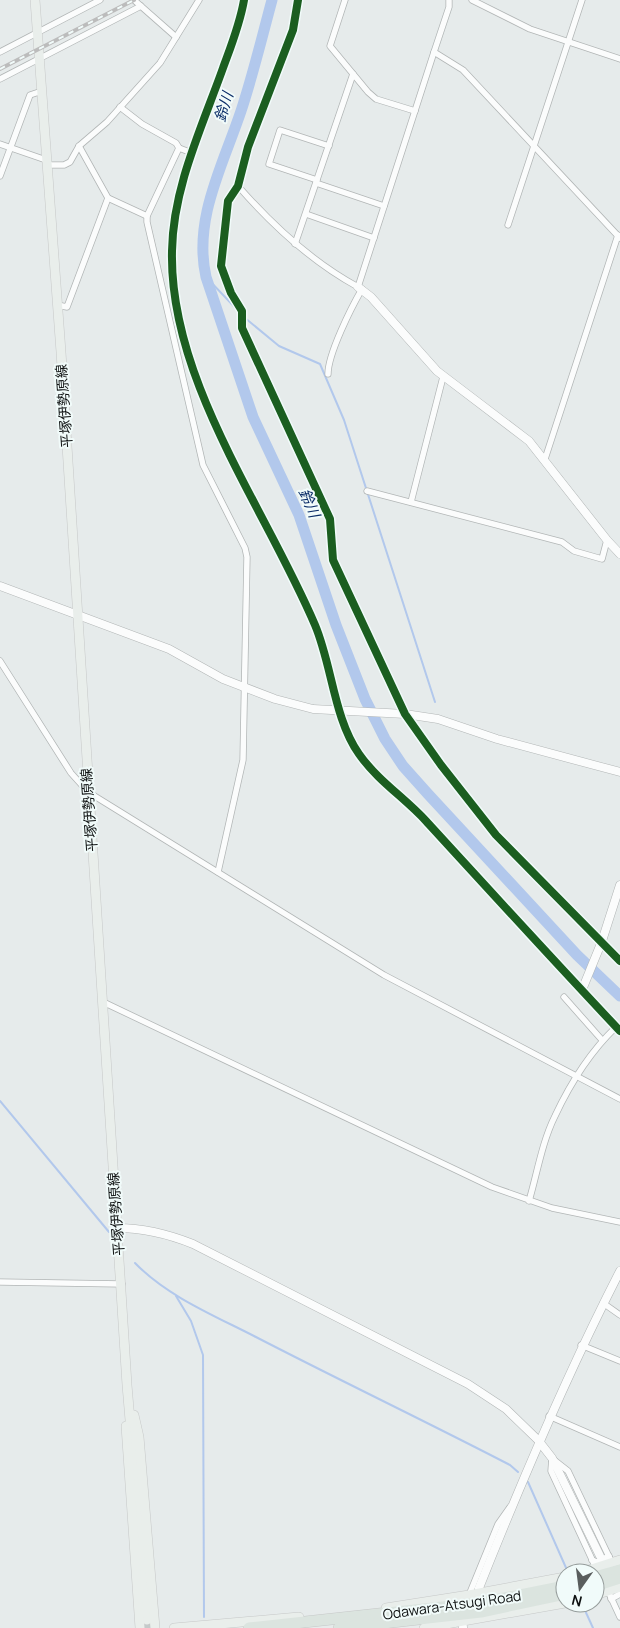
<svg xmlns="http://www.w3.org/2000/svg" width="620" height="1628" viewBox="0 0 620 1628" font-family="Manrope,'Noto Sans JP',sans-serif">
<style>
.lines{fill:none;stroke-linecap:round;stroke-linejoin:round}
.stream{stroke:#b2c8ec;stroke-width:2}
.river{stroke:#b2c8ec;stroke-width:11}
.primary-tunnel{stroke:#c5caca;stroke-width:9;stroke-dasharray:9 4.5;stroke-linecap:butt}
.minor-casing{stroke:#b2b6b6;stroke-width:7}
.tertiary-casing{stroke:#b2b6b6;stroke-width:9}
.primary-casing{stroke:#c6c8c8;stroke-width:10}
.motorway-casing{stroke:#c6c8c8;stroke-width:12}
.minor{stroke:#fbfcfc;stroke-width:5.5}
.tertiary{stroke:#fbfcfc;stroke-width:8}
.primary{stroke:#e9eeeb;stroke-width:9}
.motorway{stroke:#dbe4df;stroke-width:11}
.rail-casing{stroke:#bcbcbc;stroke-width:4}
.rail{stroke:#f1fbfa;stroke-width:2;stroke-dasharray:5.5;stroke-linecap:butt}
.cycleway-casing{stroke:#f1fbfa;stroke-width:11}
.cycleway{stroke:#1b5e20;stroke-width:8}
.labels{text-anchor:middle;stroke-width:4;stroke-linejoin:round;paint-order:stroke}
.street-label{font-size:14px;fill:#0d1010;stroke:#f1fbfa}
.water-label{font-size:15px;font-style:italic;fill:#0a2c67;stroke:#f1fbfa}
</style>
<rect width="100%" height="100%" fill="#e6ebeb"/>
<g class="lines">
<g class="stream">
<polyline points="206,277 245,318 279,346 320,364 344,420 435,702"/>
<polyline points="0,1101 109,1232"/>
<path d="M 135,1263 C 167,1296 213,1315 254,1336 C 339,1380 425,1421 510,1465 L 518,1472"/>
<polyline points="176,1296 191,1321 203,1355 204,1617"/>
<polyline points="528,1482 567,1570"/>
<polyline points="583,1606 593,1628"/>
</g>
<path class="river" d="M 272,0 C 262,37 253,75 241,111 C 223,165 193,219 206,277 L 253,417 L 299,515 L 336,625 L 365,699 L 385,739 L 403,766 L 428,794 L 577,955 L 620,996"/>
<polyline class="primary-tunnel" points="147,1620 147,1628"/>
<g class="minor-casing">
<g id="minor">
<polyline points="134,0 176,37"/>
<polyline points="345,0 330,46 368,92 376,99 415,111"/>
<polyline points="449,0 449,7 434,52 463,70 620,238"/>
<polyline points="472,0 530,29 620,59"/>
<polyline points="0,52 100,0"/>
<polyline points="0,79 141,6"/>
<polyline points="120,107 142,124 176,143 179,148"/>
<polyline points="0,144 46,160"/>
<polyline points="79,146 108,198 147,216"/>
<polyline points="192,153 179,148 147,216 147,222 203,465 245,548 247,557 243,760 218,872"/>
<polyline points="47,165 64,165 70,162 79,146 107,122 160,63 199,0"/>
<polyline points="0,176 30,95 42,91"/>
<polyline points="317,180 269,164 280,130 329,146"/>
<polyline points="316,183 384,206"/>
<path d="M 238,186 C 273,226 312,262 358,287 L 434,52"/>
<polyline points="306,214 374,238"/>
<polyline points="508,225 582,0"/>
<polyline points="295,244 353,74"/>
<polyline points="57,305 67,307 108,198"/>
<path d="M 328,374 C 328,354 351,308 362,289"/>
<polyline points="545,459 618,235"/>
<polyline points="367,491 562,542 574,551 602,559 607,540"/>
<polyline points="411,502 443,377"/>
<polyline points="0,661 71,773 88,792 384,975 620,1099"/>
<polyline points="564,997 602,1040"/>
<polyline points="103,1002 492,1187 552,1208 620,1222"/>
<path d="M 529,1201 C 537,1174 542,1142 555,1116 C 570,1084 591,1051 616,1027"/>
<polyline points="0,1282 122,1284"/>
<polyline points="603,1303 620,1315"/>
<polyline points="581,1345 620,1361"/>
<polyline points="549,1416 620,1447"/>
<polyline points="552,1458 551,1471 596,1568"/>
<polyline points="554,1460 568,1471 612,1563"/>
<polyline points="592,1560 597,1562 609,1556"/>
<polyline points="608,1591 620,1617"/>
<polyline points="469,1595 498,1524 510,1507"/>
<polyline points="611,1599 620,1594"/>
</g>
</g>
<g class="tertiary-casing">
<g id="tertiary">
<path d="M 244,0 C 240,24 231,46 223,68 C 202,127 173,187 172,251 C 169,381 266,509 315,625 C 332,665 334,719 359,754 C 378,781 405,798 426,821 C 491,892 555,962 620,1031"/>
<polyline points="358,287 371,297 437,371 529,441 607,540 620,554"/>
<polyline points="0,586 169,649 223,679 275,699 313,709 405,714 438,719 497,739 620,772"/>
<polyline points="582,990 602,941 620,885"/>
<path d="M 117,1228 C 145,1228 168,1234 193,1244 L 468,1384 L 506,1409 L 538,1440 L 552,1458 L 600,1556"/>
<path d="M 479,1588 C 522,1480 567,1374 620,1271"/>
<polyline points="463,1628 463,1627"/>
</g>
</g>
<g class="primary-casing">
<g id="primary">
<polyline points="35,0 61,352 127,1385 147,1620"/>
<polyline points="134,1415 139,1437 155,1628"/>
<polyline points="126,1426 140,1628"/>
<polyline points="579,1573 620,1560"/>
<polyline points="595,1595 620,1587"/>
<polyline points="386,1608 469,1595 565,1577"/>
<polyline points="174,1628 299,1617"/>
<polyline points="424,1628 565,1603"/>
</g>
</g>
<g class="motorway-casing">
<g id="motorway">
<polyline points="595,1577 620,1570"/>
<polyline points="595,1586 620,1578"/>
<polyline points="249,1628 479,1603 565,1586"/>
<polyline points="339,1628 481,1612 565,1594"/>
</g>
</g>
<use href="#minor" class="minor"/>
<use href="#tertiary" class="tertiary"/>
<use href="#primary" class="primary"/>
<use href="#motorway" class="motorway"/>
<g class="rail-casing">
<polyline id="rail" points="0,69 134,0"/>
</g>
<use href="#rail" class="rail"/>
<g class="cycleway-casing">
<g id="cycleway">
<path d="M 244,0 C 240,24 231,46 223,68 C 202,127 173,187 172,251 C 169,381 266,509 315,625 C 332,665 334,719 359,754 C 378,781 405,798 426,821 C 491,892 555,962 620,1031"/>
<polyline points="298,0 293,30 248,147 238,186 228,201 221,266 231,293 242,311 242,328 330,519 333,560 405,714 441,765 496,835 620,961"/>
</g>
</g>
<use href="#cycleway" class="cycleway"/>
</g>
<g class="labels">
<g class="street-label">
<text transform="translate(64 406) rotate(-94)" y="5">平塚伊勢原線</text>
<text transform="translate(89 810) rotate(-94)" y="5">平塚伊勢原線</text>
<text transform="translate(116 1214) rotate(-94)" y="5">平塚伊勢原線</text>
<text transform="translate(452 1605) rotate(-8)" y="5">Odawara-Atsugi Road</text>
</g>
<g class="water-label">
<text transform="translate(224 107) rotate(-73)" y="5">鈴川</text>
<text transform="translate(309 503) rotate(67)" y="5">鈴川</text>
</g>
</g>
<g transform="translate(580 1588) rotate(194)"><circle r="24" fill="#f1fbfa" stroke="#969d9c"/>
<path d="M0-4L9 19L0 12L-9 19Z" fill="#595d5d"/>
<text y="-8" font-size="14" font-weight="bold" text-anchor="middle" fill="#0d1010">N</text>
</g>
</svg>
